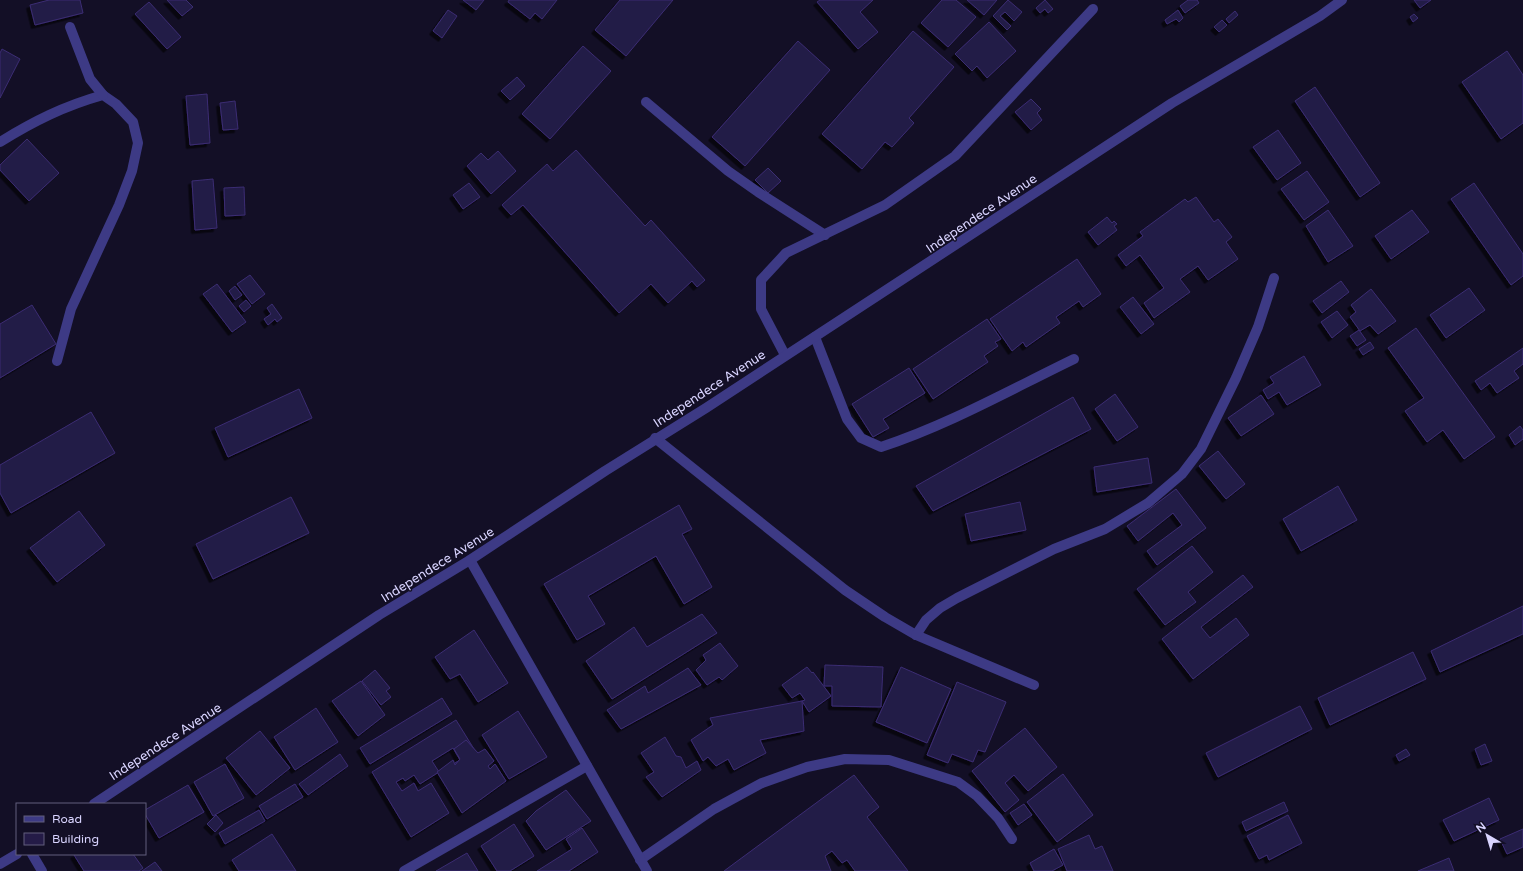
<svg xmlns="http://www.w3.org/2000/svg" width="1523" height="871" viewBox="0 0 1523 871" font-family="'Varela Round',sans-serif">
<style>
.building{fill:#241b47;stroke:#3b2d73;filter:url(#shadow)}
.lines{fill:none;stroke-linecap:round;stroke-linejoin:round}
.lane{stroke:#3d3a85;stroke-width:10}
.street{stroke:#3d3a85;stroke-width:10}
.labels{text-anchor:middle;stroke-width:3;stroke-linejoin:round;paint-order:stroke}
.street-label{font-size:13px;fill:#d9d4ff;stroke:#130f26}
</style>
<defs>
<filter id="shadow"><feDropShadow dx="-3.5" dy="3.5" stdDeviation="0" flood-color="#0009"/></filter>
</defs>
<rect width="100%" height="100%" fill="#130f26"/>
<g class="building">
<polygon points="49,0 80,0 83,13 35,25 30,5"/>
<polygon points="167,0 186,0 193,7 182,16"/>
<polygon points="463,0 484,0 476,10"/>
<polygon points="509,0 557,0 542,19 535,13 530,19 508,2"/>
<polygon points="620,0 673,0 626,56 595,30"/>
<polygon points="820,0 873,0 860,12 878,32 858,49 817,2"/>
<polygon points="942,0 956,0 976,17 948,47 921,23"/>
<polygon points="967,0 997,0 984,15"/>
<polygon points="1008,0 1022,12 1014,21 1005,12 1000,16 1011,26 1007,30 993,16"/>
<polygon points="1045,0 1053,9 1048,13 1045,9 1040,13 1036,8"/>
<polygon points="1188,0 1197,0 1199,3 1185,13 1180,6"/>
<polygon points="1414,0 1431,0 1420,8"/>
<polygon points="149,2 181,37 167,49 135,14"/>
<polygon points="448,10 457,16 442,38 433,31"/>
<polygon points="1178,10 1183,18 1179,22 1176,19 1167,24 1165,20"/>
<polygon points="1235,11 1238,15 1229,23 1226,19"/>
<polygon points="1414,14 1418,18 1413,22 1410,17"/>
<polygon points="1222,20 1227,25 1219,32 1214,27"/>
<polygon points="989,22 1016,51 987,78 977,66 972,71 955,54"/>
<polygon points="913,31 954,67 909,118 914,123 892,147 885,142 862,169 822,134"/>
<polygon points="798,41 830,70 745,166 712,137"/>
<polygon points="583,46 611,71 550,139 522,114"/>
<polygon points="2,49 20,59 0,98 0,53"/>
<polygon points="1507,51 1523,75 1523,123 1501,139 1462,82"/>
<polygon points="517,77 525,86 510,100 501,91"/>
<polygon points="1315,87 1380,183 1360,197 1295,101"/>
<polygon points="207,94 210,143 190,145 186,96"/>
<polygon points="1031,99 1041,109 1037,113 1042,120 1031,130 1015,112"/>
<polygon points="235,101 238,129 223,130 220,103"/>
<polygon points="1278,130 1301,163 1277,180 1253,147"/>
<polygon points="27,139 59,173 29,201 0,170 0,165"/>
<polygon points="576,150 645,226 651,220 705,280 697,287 692,281 668,303 651,284 619,313 523,205 511,215 502,205 547,164 553,171"/>
<polygon points="498,151 516,171 491,194 467,166 481,153 488,160"/>
<polygon points="768,168 781,181 768,193 755,180"/>
<polygon points="1307,171 1329,202 1304,220 1281,189"/>
<polygon points="213,179 217,228 195,230 192,181"/>
<polygon points="469,183 480,197 463,209 453,195"/>
<polygon points="1474,183 1523,254 1523,276 1511,285 1451,199"/>
<polygon points="244,187 245,215 225,216 224,188"/>
<polygon points="1196,197 1214,222 1218,219 1232,237 1226,242 1238,259 1208,280 1198,266 1180,279 1190,292 1154,318 1144,303 1164,288 1140,255 1126,266 1118,255 1143,236 1140,232 1185,199 1188,202"/>
<polygon points="1328,210 1353,246 1328,262 1306,226"/>
<polygon points="1412,210 1429,232 1391,259 1375,236"/>
<polygon points="1107,217 1112,223 1114,221 1117,224 1114,226 1117,230 1098,245 1088,232"/>
<polygon points="1077,259 1101,294 1083,307 1079,301 1056,317 1060,323 1026,347 1023,342 1012,351 990,319"/>
<polygon points="250,275 265,294 252,304 237,284"/>
<polygon points="1341,281 1349,292 1322,313 1313,301"/>
<polygon points="217,284 246,322 232,332 203,294"/>
<polygon points="235,286 242,295 235,300 229,291"/>
<polygon points="1469,288 1485,310 1446,338 1430,315"/>
<polygon points="1371,289 1396,321 1378,334 1370,325 1360,331 1350,317 1356,312 1351,305"/>
<polygon points="1133,297 1154,324 1141,334 1120,307"/>
<polygon points="246,300 251,306 244,312 239,306"/>
<polygon points="272,304 282,318 277,322 275,319 268,325 264,319 271,314 267,308"/>
<polygon points="32,305 56,344 0,378 0,324"/>
<polygon points="1337,311 1348,325 1332,338 1321,322"/>
<polygon points="987,319 1001,339 995,342 998,346 984,356 988,362 933,399 913,369"/>
<polygon points="1416,328 1495,437 1464,459 1443,430 1427,442 1405,411 1424,398 1388,348"/>
<polygon points="1359,330 1366,340 1357,346 1350,336"/>
<polygon points="1370,342 1374,348 1363,355 1359,349"/>
<polygon points="1523,348 1523,364 1514,371 1519,378 1497,393 1490,383 1481,390 1475,381"/>
<polygon points="1304,356 1321,385 1287,405 1279,392 1268,399 1263,390 1274,383 1270,377"/>
<polygon points="909,368 925,393 883,419 889,428 873,437 852,404"/>
<polygon points="299,389 312,418 228,457 215,428"/>
<polygon points="1115,394 1138,427 1117,441 1095,409"/>
<polygon points="1261,395 1274,414 1241,436 1228,418"/>
<polygon points="1073,397 1091,429 933,511 916,486"/>
<polygon points="91,412 115,453 11,513 0,493 0,465"/>
<polygon points="1520,426 1523,430 1523,439 1515,445 1509,435"/>
<polygon points="1218,451 1245,484 1226,499 1199,466"/>
<polygon points="1148,458 1152,483 1097,492 1094,467"/>
<polygon points="1338,486 1357,520 1301,551 1283,519"/>
<polygon points="1176,489 1206,528 1157,565 1147,551 1182,525 1173,513 1138,541 1127,526"/>
<polygon points="291,497 309,533 213,579 196,544"/>
<polygon points="1020,502 1026,530 971,541 965,514"/>
<polygon points="679,505 692,529 682,534 712,587 684,604 656,556 588,596 605,624 577,640 544,584"/>
<polygon points="79,511 105,545 57,582 30,548"/>
<polygon points="1192,546 1213,572 1188,592 1196,602 1165,625 1137,589"/>
<polygon points="1243,575 1253,587 1201,627 1210,638 1236,618 1249,635 1193,679 1162,639"/>
<polygon points="1523,606 1523,634 1440,672 1431,651"/>
<polygon points="702,614 717,633 612,699 586,661 634,627 647,647"/>
<polygon points="474,630 508,683 478,702 460,674 450,679 435,657"/>
<polygon points="720,643 738,666 722,680 719,677 707,685 696,670 706,660 703,655"/>
<polygon points="1413,652 1426,679 1330,725 1318,698"/>
<polygon points="825,665 883,667 881,707 832,706 832,686 824,686"/>
<polygon points="807,667 812,673 813,672 831,696 809,712 802,701 805,700 800,693 792,698 782,685"/>
<polygon points="901,667 951,689 927,743 876,722"/>
<polygon points="688,668 701,685 621,729 607,710 645,686 648,693"/>
<polygon points="375,670 390,688 386,691 391,697 381,705 362,681"/>
<polygon points="361,681 385,715 358,736 332,701"/>
<polygon points="957,682 1006,702 985,752 978,750 973,762 952,754 948,763 927,755"/>
<polygon points="442,698 452,714 370,764 360,748"/>
<polygon points="802,701 804,731 760,740 766,753 734,770 728,759 716,766 708,757 703,761 691,740 713,725 710,718"/>
<polygon points="1300,706 1312,729 1218,777 1206,753"/>
<polygon points="316,708 338,742 295,770 274,737"/>
<polygon points="518,711 547,757 509,779 482,735"/>
<polygon points="456,720 497,786 462,808 440,772 460,760 453,748 432,761 439,772 420,784 414,775 405,781 403,778 396,782 402,791 414,783 418,791 431,783 449,813 411,837 372,772"/>
<polygon points="1025,728 1057,767 1028,791 1014,775 1005,783 1019,800 1005,812 972,771"/>
<polygon points="260,731 290,768 256,795 226,758"/>
<polygon points="665,737 676,756 681,757 686,768 697,761 701,770 662,797 646,777 654,772 641,753"/>
<polygon points="466,740 478,753 485,749 494,761 488,766 490,769 495,764 506,781 462,813 437,772 453,760 455,765 460,759 454,749"/>
<polygon points="1485,744 1492,761 1481,765 1475,749"/>
<polygon points="1406,749 1410,755 1399,761 1396,755"/>
<polygon points="340,754 348,766 308,795 299,784"/>
<polygon points="225,764 244,798 213,816 194,782"/>
<polygon points="1063,774 1093,815 1057,842 1027,802"/>
<polygon points="854,775 879,807 867,817 908,871 855,871 847,860 842,863 832,851 825,856 831,871 724,871"/>
<polygon points="295,784 303,797 267,819 259,806"/>
<polygon points="188,785 204,812 159,838 145,814 145,810"/>
<polygon points="566,790 591,821 546,850 526,821 536,811"/>
<polygon points="1489,798 1499,820 1454,841 1443,820"/>
<polygon points="1284,802 1288,811 1246,831 1242,822"/>
<polygon points="1024,804 1032,815 1018,825 1010,813"/>
<polygon points="259,810 265,821 225,844 219,833"/>
<polygon points="216,815 223,823 215,832 207,824"/>
<polygon points="1288,815 1302,843 1269,860 1267,855 1259,859 1247,836"/>
<polygon points="514,824 534,856 510,871 497,871 481,846"/>
<polygon points="582,828 598,852 569,871 537,871 572,849 566,839"/>
<polygon points="1523,829 1523,847 1507,854 1500,839"/>
<polygon points="272,834 296,871 239,871 232,860"/>
<polygon points="1089,835 1095,849 1102,846 1113,871 1067,871 1058,849"/>
<polygon points="1054,849 1063,865 1052,871 1034,871 1030,863"/>
<polygon points="467,853 478,871 436,871"/>
<polygon points="75,854 133,854 143,868 139,871 84,871 74,855"/>
<polygon points="1449,858 1454,871 1418,871"/>
<polygon points="155,862 162,871 142,871"/>
</g>
<g class="lines">
<g class="lane">
<polyline points="646,102 728,171 758,192 825,235"/>
<path d="M 0,142 C 34,121 64,106 103,95 L 116,104 L 133,122 L 138,143 L 132,171 L 119,205 L 71,309 L 57,361"/>
<path d="M 815,337 L 847,419 L 861,438 L 881,447 C 948,425 1010,390 1074,359"/>
<polyline points="785,355 761,309 761,280 786,253 885,205 955,156 1093,9"/>
<polyline points="640,860 714,809 762,783 807,767 845,759 889,760 958,782 977,796 998,818 1012,839"/>
</g>
<g class="street">
<polyline points="70,27 90,79 103,95"/>
<polyline points="655,438 845,590 885,617 916,635 1034,685"/>
<polyline points="470,560 647,871"/>
<polyline points="916,635 926,620 940,608 957,598 1054,549 1105,529 1148,503 1182,474 1201,449 1236,378 1258,327 1274,278"/>
<polyline points="94,804 379,615 470,560 605,471 706,408 1172,103 1320,16 1342,0"/>
<polyline points="32,854 42,871"/>
<polyline points="0,864 17,854"/>
<polyline points="404,871 587,766"/>
</g>
</g>
<g class="labels">
<g class="street-label">
<text transform="translate(981 213) rotate(-34)" y="5">Independece Avenue</text>
<text transform="translate(709 388) rotate(-33)" y="5">Independece Avenue</text>
<text transform="translate(437 564) rotate(-32)" y="5">Independece Avenue</text>
<text transform="translate(165 741) rotate(-33)" y="5">Independece Avenue</text>
</g>
</g>
<rect x="16" y="803" width="130" height="52" fill="#130f26" stroke="#625e7d"/>
<rect x="24" y="816" width="20" height="6" fill="#3d3a85" stroke="#625e7d"/>
<text x="52" y="823" font-size="12" fill="#d9d4ff">Road</text>
<rect x="24" y="833" width="20" height="12" fill="#241b47" stroke="#625e7d"/>
<text x="52" y="843" font-size="12" fill="#d9d4ff">Building</text>
<g transform="translate(1487 835) rotate(322)" stroke="#130f26" stroke-width="3" paint-order="stroke">
<path d="M0-3L7 15L0 10L-7 15Z" fill="#d9d4ff"/>
<text y="-6" font-size="11" font-weight="bold" text-anchor="middle" fill="#d9d4ff">N</text>
</g>
</svg>
